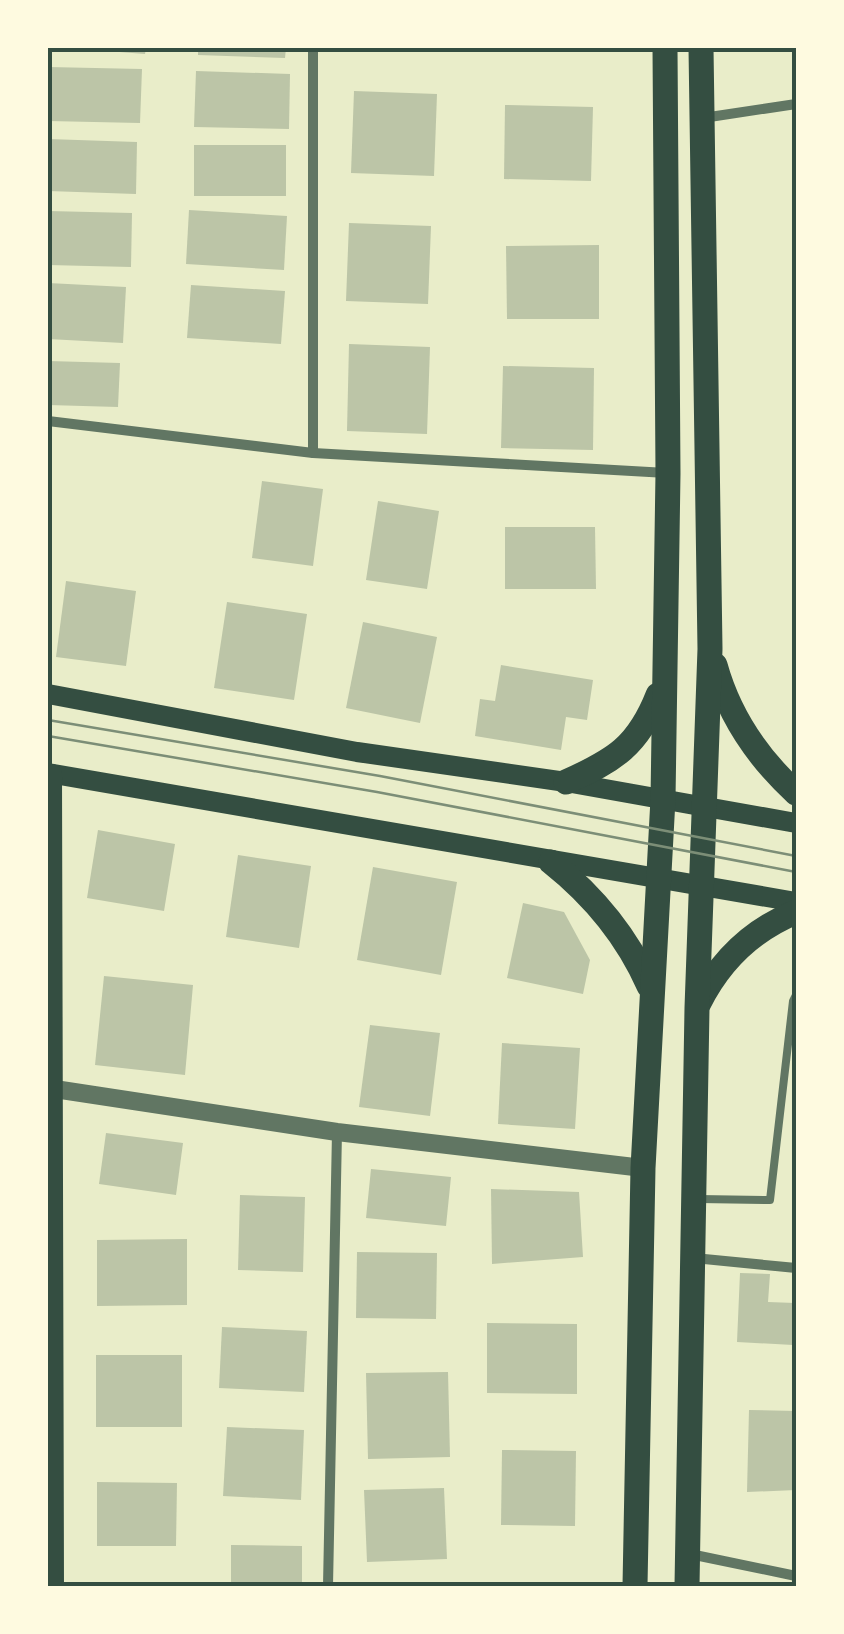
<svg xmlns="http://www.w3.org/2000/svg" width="844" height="1634" viewBox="0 0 844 1634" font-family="Poppins,sans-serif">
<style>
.building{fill:#bcc5a7}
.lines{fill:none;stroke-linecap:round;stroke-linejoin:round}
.service{stroke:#617663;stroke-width:8}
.minor{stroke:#617663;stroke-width:10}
.tertiary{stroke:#617663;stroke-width:18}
.secondary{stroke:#344e41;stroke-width:20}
.primary{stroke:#344e41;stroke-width:25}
.tram{stroke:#7c8e77;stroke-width:2.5}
.neatline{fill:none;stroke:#344e41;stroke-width:4}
</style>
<rect width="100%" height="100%" fill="#e9edc9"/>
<g class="building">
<polygon points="94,48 146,48 145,54 94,50"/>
<polygon points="198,48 286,48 285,58 198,55"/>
<polygon points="48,67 142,69 140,123 48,121"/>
<polygon points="196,71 290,74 289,129 194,127"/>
<polygon points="354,91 437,94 434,176 351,173"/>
<polygon points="505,105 593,107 591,181 504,179"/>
<polygon points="48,139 137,142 136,194 48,191"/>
<rect x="194" y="145" width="92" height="51"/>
<polygon points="189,210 287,216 284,270 186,264"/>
<polygon points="48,211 132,213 131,267 48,265"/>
<polygon points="349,223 431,226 428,304 346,301"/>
<polygon points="599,245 599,319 507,319 506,246"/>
<polygon points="48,283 126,287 123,343 48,339"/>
<polygon points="191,285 285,291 281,344 187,338"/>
<polygon points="349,344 430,347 427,434 347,431"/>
<polygon points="48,361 120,363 118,407 48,405"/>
<polygon points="503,366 594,368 593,450 501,448"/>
<polygon points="262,481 323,489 313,566 252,558"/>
<polygon points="378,501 439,511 427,589 366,580"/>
<polygon points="505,527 595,527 596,589 505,589"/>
<polygon points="66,581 136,591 126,666 56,657"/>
<polygon points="227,602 307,614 294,700 214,688"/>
<polygon points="363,622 437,637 420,723 346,708"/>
<polygon points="501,665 593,680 587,720 566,717 561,750 475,736 480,699 495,701"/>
<polygon points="98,830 175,844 164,911 87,898"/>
<polygon points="238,855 311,866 299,948 226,937"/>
<polygon points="373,867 457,882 441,975 357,960"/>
<polygon points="523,903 564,912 590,960 583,994 507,978"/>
<polygon points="104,976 193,985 185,1075 95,1065"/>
<polygon points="370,1025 440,1033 430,1116 359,1107"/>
<polygon points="502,1043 580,1048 575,1129 498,1124"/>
<polygon points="106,1133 183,1143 176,1195 99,1184"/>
<polygon points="371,1169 451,1177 446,1226 366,1218"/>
<polygon points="491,1189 579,1192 583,1257 492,1264"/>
<polygon points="240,1195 305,1197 303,1272 238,1270"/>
<polygon points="187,1239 187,1305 97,1306 97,1240"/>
<polygon points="357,1252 437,1253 436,1319 356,1318"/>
<polygon points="740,1273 770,1274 768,1302 795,1303 793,1345 737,1342"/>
<polygon points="487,1323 577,1324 577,1394 487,1393"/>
<polygon points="222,1327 307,1331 304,1392 219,1388"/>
<rect x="96" y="1355" width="86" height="72"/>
<polygon points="448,1372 450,1457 368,1459 366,1373"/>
<polygon points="749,1410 796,1411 796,1490 747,1492"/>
<polygon points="227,1427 304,1430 301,1500 223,1496"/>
<polygon points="502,1450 576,1451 575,1526 501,1525"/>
<polygon points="97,1482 177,1483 176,1546 97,1546"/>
<polygon points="444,1488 447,1559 367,1562 364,1490"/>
<polygon points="231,1545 302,1546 302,1586 231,1586"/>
</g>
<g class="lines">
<polyline class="service" points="699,1199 770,1200 793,1001 796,995"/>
<g class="minor">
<polyline points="313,48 313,453"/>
<polyline points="703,118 796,104"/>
<polyline points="48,421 313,453 667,473"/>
<polyline points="694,1258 796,1268"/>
<polyline points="690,1554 796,1576"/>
<polyline points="328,1586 337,1132"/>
</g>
<polyline class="tertiary" points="48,1088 337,1132 643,1168"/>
<g class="secondary">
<polyline points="48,694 357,752 566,782 796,823"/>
<polyline points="48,773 796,902"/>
<polyline points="52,774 54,1586"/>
</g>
<g class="primary">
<path d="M 715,665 C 729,716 758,758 796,793"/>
<path d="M 566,782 C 615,760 638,746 658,695"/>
<path d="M 551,862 C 595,897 627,936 649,986"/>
<path d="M 699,1003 C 720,961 752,930 796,912"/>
<polyline points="635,1586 643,1168 663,799 668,473 665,48"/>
<polyline points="687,1586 697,1008 710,649 701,48"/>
</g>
<g class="tram">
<polyline points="48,720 380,776 796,856"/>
<polyline points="48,736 377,792 796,872"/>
</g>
</g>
<rect width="844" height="1634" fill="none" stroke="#fefae0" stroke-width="100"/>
<rect x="50" y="50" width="744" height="1534" class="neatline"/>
</svg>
